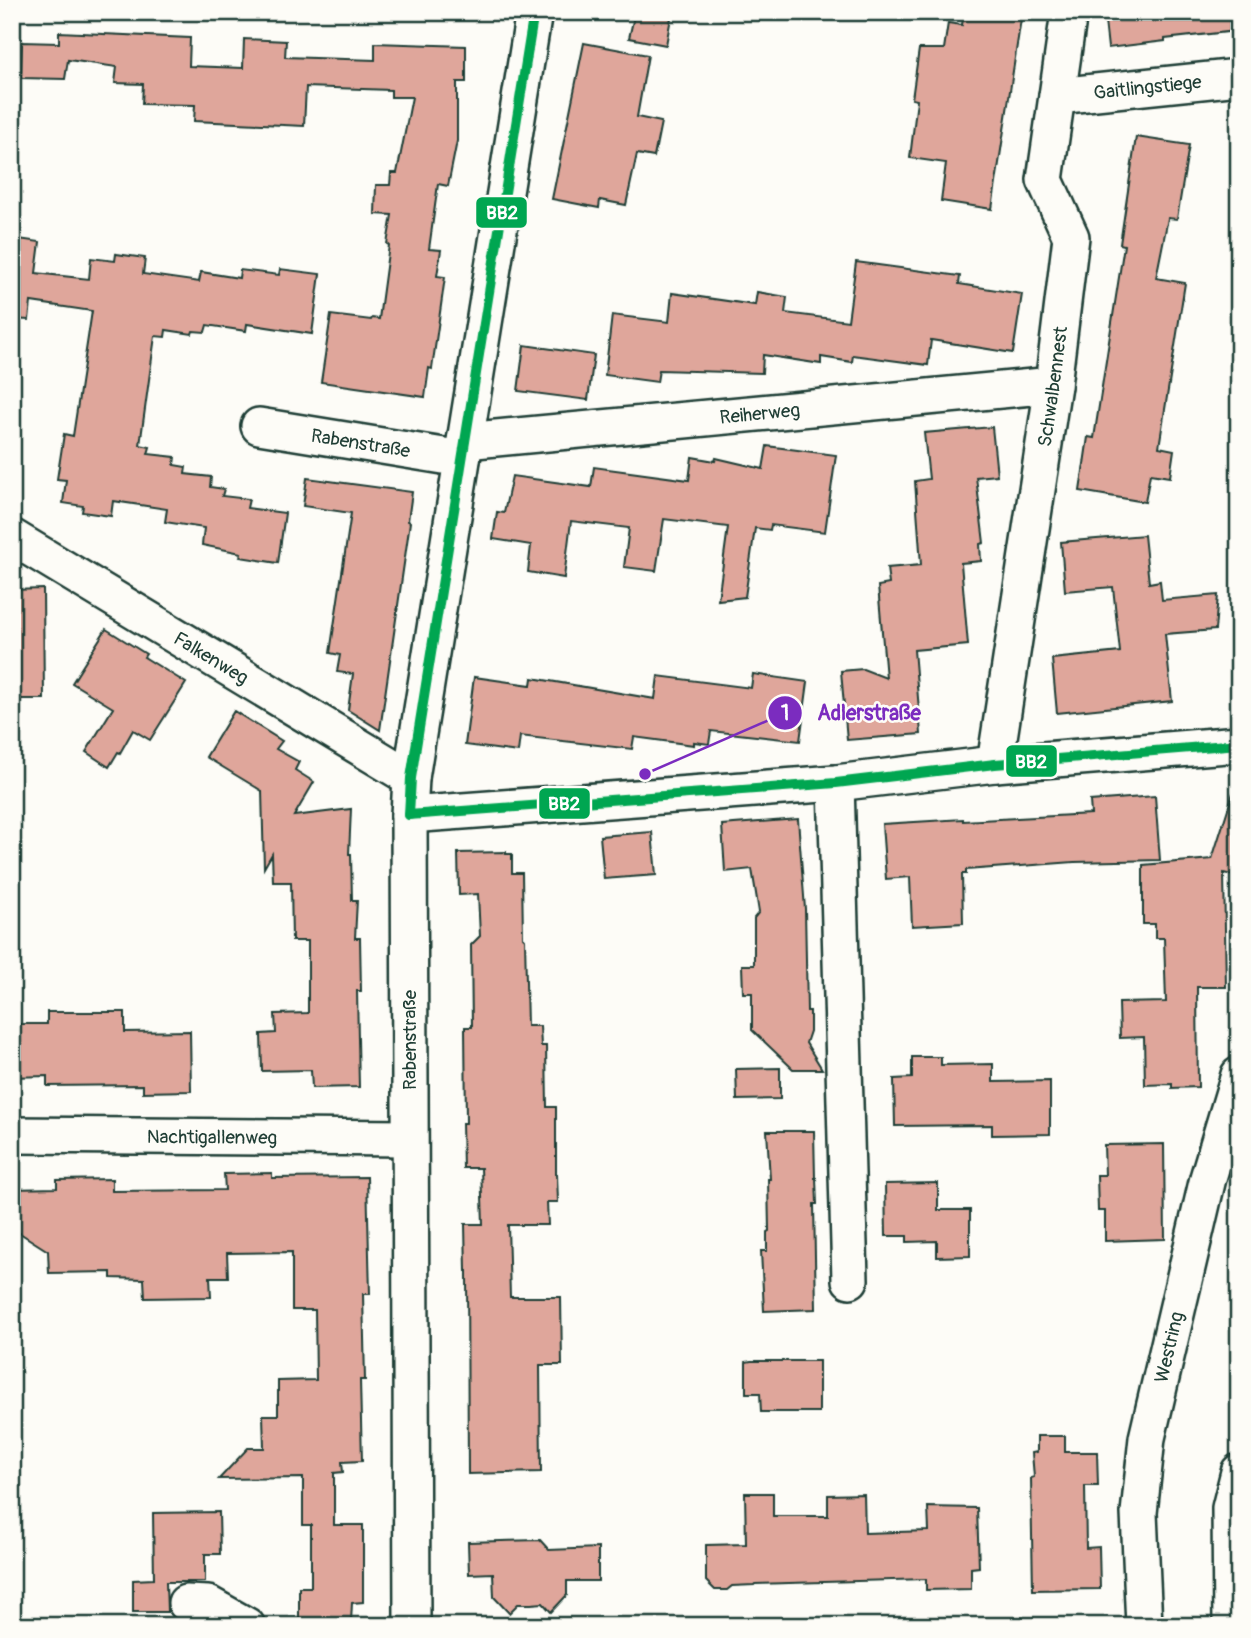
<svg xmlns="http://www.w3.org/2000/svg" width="1251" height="1638" viewBox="0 0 1251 1638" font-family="Pangolin,sans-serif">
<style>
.building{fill:#dfa69b;stroke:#1f3d34;stroke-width:2}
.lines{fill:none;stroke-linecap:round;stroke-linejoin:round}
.minor-casing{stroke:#1f3d34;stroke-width:40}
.minor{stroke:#fdfcf7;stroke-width:35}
.bus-1-casing{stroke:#fdfcf7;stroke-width:16}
.bus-1{stroke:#00a651;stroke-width:10}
.labels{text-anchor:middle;stroke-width:5;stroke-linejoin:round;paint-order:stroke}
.street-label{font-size:19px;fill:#1f3d34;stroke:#fdfcf7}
.leader{fill:none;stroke:#7b2cbf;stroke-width:2.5}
.callout-dot{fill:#7b2cbf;stroke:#fdfcf7;stroke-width:2.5}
.mark-label{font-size:21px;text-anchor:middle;font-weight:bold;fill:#fff}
.callout-label{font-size:21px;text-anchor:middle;font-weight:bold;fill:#7b2cbf;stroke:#fdfcf7;stroke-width:5;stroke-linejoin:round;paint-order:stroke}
.line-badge{stroke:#fdfcf7;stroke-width:2.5}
.badge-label{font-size:19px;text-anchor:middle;font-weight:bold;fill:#fff}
</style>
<rect width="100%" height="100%" fill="#fdfcf7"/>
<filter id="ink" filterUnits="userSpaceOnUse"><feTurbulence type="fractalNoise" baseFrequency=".0143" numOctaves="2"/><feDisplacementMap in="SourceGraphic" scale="14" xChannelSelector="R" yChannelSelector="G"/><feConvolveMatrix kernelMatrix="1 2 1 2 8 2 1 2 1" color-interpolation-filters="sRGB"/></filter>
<g filter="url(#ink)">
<g class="building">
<polygon points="635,12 672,12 666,45 629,38"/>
<polygon points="964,12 1022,12 992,209 941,201 946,163 910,158 917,100 912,99 919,49 944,49 948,23 962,25"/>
<polygon points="1104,12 1235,12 1236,31 1165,39 1165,41 1108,48"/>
<polygon points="59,32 190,38 189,66 243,68 244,39 286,41 285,57 375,60 375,43 466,46 466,82 457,82 457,141 448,186 438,184 429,249 441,250 437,276 445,277 432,369 429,368 425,397 321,382 331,315 371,320 372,318 379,319 389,245 387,244 392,215 375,214 376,185 390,185 391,173 397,173 412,97 391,97 391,90 306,87 304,126 194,121 195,105 142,104 143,84 115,83 117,67 68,60 65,79 21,78 22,42 59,43"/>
<polygon points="584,43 648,55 637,117 661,122 654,157 637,154 626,205 600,200 599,208 552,199"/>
<polygon points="1136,137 1189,145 1177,219 1168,218 1156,278 1185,283 1159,447 1174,450 1170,477 1150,474 1145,502 1080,491 1088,437 1094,438 1124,245 1120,244"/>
<polygon points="12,238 40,242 36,273 89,279 91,258 115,261 116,254 145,258 143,274 199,282 201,272 239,278 240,270 279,275 280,269 320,274 312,334 247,324 246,331 207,325 205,332 193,331 192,334 166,330 165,337 155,336 140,445 150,447 148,454 175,457 174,465 186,467 185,474 211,477 210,487 224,489 222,496 249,499 247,508 285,513 278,563 240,557 241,553 202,545 204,528 165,522 167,509 113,501 111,516 82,512 83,506 63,503 66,480 57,479 64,434 73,436 92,311 31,302 29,320 12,319"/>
<polygon points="856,262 960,276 959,284 1022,294 1013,353 931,340 928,365 853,355 852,362 821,357 821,364 763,355 762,373 659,370 657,382 605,375 612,315 669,322 672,293 755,305 757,292 787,297 785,313 848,321"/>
<polygon points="524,345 594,355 588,400 518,391"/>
<polygon points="992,427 997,475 976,477 984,543 980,544 981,561 961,563 968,645 914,650 921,734 847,740 841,671 863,669 886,678 878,586 889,584 887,568 921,565 915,481 929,479 924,433"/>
<polygon points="767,446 836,455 825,532 771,525 770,530 755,528 745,597 718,600 728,527 664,519 656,571 624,567 629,528 571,521 564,578 528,572 531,545 493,539 497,512 504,513 512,476 591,487 594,467 689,480 692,457 715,461 716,458 763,469"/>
<polygon points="307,478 412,492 408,521 410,522 380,730 348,710 353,674 337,672 340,655 330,653 351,513 303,506"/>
<polygon points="1144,535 1149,583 1160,581 1162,600 1218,595 1215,630 1165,634 1172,701 1057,713 1052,659 1120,652 1113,587 1065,591 1061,542"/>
<polygon points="43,589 44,699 12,699 12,590"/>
<polygon points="106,629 146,654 144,657 186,683 150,740 133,730 120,753 118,752 109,767 86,752 113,708 72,683"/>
<polygon points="753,674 808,682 800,741 711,731 709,744 694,742 694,745 634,737 632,749 520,736 518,752 465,745 474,677 531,685 532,678 655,699 658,676 751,688"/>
<polygon points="234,711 282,741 276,749 299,762 295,770 314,782 294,816 351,809 349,854 351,854 352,900 357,900 355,938 360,938 361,991 357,991 359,1087 312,1088 311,1070 262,1071 261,1034 276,1033 275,1014 308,1013 308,941 292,941 291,882 273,882 272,854 264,868 262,791 206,757"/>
<polygon points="1233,793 1239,794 1239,877 1224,873 1226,987 1197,987 1198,1087 1172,1088 1172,1084 1145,1085 1144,1037 1120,1038 1119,1003 1166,1002 1164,938 1155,938 1155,924 1143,924 1143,865 1212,859"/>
<polygon points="1155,796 1160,860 1074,862 966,870 966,874 962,874 963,923 912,926 910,877 886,879 882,824 963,819 963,821 1091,814 1090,801"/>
<polygon points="798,819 805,909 807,1011 810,1011 810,1031 806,1043 822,1069 793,1069 752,1030 752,993 743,993 742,965 754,965 754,918 759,912 752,869 725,872 722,825"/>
<polygon points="652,832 656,875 604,879 600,836"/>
<polygon points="506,852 506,854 512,854 512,873 522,873 523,937 525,939 527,1026 540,1026 541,1046 546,1046 547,1107 556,1107 556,1174 557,1174 558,1202 547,1202 548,1225 508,1225 510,1297 561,1297 562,1365 540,1365 541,1472 468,1474 467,1271 466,1271 465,1224 483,1224 481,1168 463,1168 462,1123 466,1123 465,1027 472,1027 471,945 480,936 478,894 459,895 458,853"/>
<polygon points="47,1012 125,1012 125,1032 190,1031 191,1091 143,1092 143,1085 47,1086 47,1076 12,1077 12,1024 47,1024"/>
<polygon points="912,1057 941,1057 941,1065 993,1064 993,1082 1050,1081 1050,1134 992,1135 992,1125 895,1126 894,1079 912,1078"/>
<polygon points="780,1068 780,1099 737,1100 736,1069"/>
<polygon points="767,1131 814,1131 815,1178 816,1178 817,1204 814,1204 816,1309 764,1311 761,1251 767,1251 767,1232 769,1231 768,1179 770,1179"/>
<polygon points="1164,1144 1165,1239 1105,1241 1105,1211 1098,1211 1097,1175 1105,1175 1104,1145"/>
<polygon points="272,1173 272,1178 367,1177 370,1294 363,1294 365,1380 360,1380 362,1461 342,1462 343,1472 334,1473 334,1525 363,1525 363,1602 352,1603 351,1622 299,1622 299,1587 311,1587 311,1525 313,1525 303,1525 303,1478 219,1479 248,1448 264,1448 263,1415 278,1415 278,1381 316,1380 315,1310 292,1310 292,1252 227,1253 228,1277 210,1277 211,1297 145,1298 144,1279 111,1278 111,1272 49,1273 48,1251 12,1228 12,1189 57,1188 57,1180 112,1179 112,1191 225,1190 224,1174"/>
<polygon points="938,1183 938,1210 970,1210 970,1256 937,1257 937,1241 907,1242 907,1236 886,1236 885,1184"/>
<polygon points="751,1361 819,1361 819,1412 761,1412 760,1393 746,1393 746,1362"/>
<polygon points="1037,1436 1065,1436 1065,1452 1097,1452 1098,1486 1085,1486 1086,1548 1099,1547 1100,1589 1033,1590 1031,1478 1034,1477 1032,1453 1037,1452"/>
<polygon points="745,1493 773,1493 773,1516 828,1516 828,1495 864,1494 865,1533 929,1531 928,1507 977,1508 979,1567 971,1568 971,1589 926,1590 926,1579 755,1584 754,1585 732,1586 727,1590 715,1590 706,1581 706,1545 746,1544"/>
<polygon points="219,1512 220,1554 205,1554 205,1582 166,1582 167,1612 133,1612 133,1580 154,1579 153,1513"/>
<polygon points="540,1540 549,1550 598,1548 598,1581 567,1581 567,1595 551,1612 543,1603 531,1604 518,1604 509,1613 494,1597 493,1573 469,1574 468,1542"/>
</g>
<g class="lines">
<g class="minor-casing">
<g id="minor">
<path id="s1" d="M 1057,96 L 1239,77"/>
<path id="s2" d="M 259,426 L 462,459"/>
<path id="s3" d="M 465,441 L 1053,385"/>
<path id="s4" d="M 12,537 L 411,778"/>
<path id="s5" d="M 995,764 L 1053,385 L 1071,237 L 1045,180 L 1069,12"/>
<polyline points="836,783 850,1280"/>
<polyline points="409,815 836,783 995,764 1239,744"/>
<path id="s6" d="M 12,1135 L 409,1138"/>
<polyline points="186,1603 208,1604 247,1626"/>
<polyline points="412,1626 409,815 411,778 534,12"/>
<path id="s7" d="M 1144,1626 L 1139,1513 L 1147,1438 L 1208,1178 L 1239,1075"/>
<polyline points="1231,1626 1230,1508 1239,1472"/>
</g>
</g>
<use href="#minor" class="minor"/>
<g class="bus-1-casing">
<g id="bus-1">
<polyline points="409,815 836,783 995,764 1239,744"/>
<polyline points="409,815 411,778 534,12"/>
</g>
</g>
<use href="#bus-1" class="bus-1"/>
</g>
</g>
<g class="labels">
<g class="street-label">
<text dy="7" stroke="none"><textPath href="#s1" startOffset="91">Gaitlingstiege</textPath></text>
<text dy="7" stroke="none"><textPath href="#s5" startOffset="382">Schwalbennest</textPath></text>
<text dy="7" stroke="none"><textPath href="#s3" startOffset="296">Reiherweg</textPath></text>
<text dy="7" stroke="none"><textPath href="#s2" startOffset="103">Rabenstraße</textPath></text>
<text dy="7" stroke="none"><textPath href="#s4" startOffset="233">Falkenweg</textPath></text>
<text transform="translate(409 1040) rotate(-90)" y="7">Rabenstraße</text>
<text dy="7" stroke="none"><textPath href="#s6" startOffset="200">Nachtigallenweg</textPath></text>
<text dy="7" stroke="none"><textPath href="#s7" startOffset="282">Westring</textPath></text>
</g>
</g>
<path class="leader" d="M645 774L785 713"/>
<g class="callout-dot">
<circle cx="645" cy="774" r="7"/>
<circle cx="785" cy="713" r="18"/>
</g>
<g class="mark-label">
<text x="785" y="720">1</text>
</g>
<g class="callout-label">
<text x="869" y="720">Adlerstraße</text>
</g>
<g class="line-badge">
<rect x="475" y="196" width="53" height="33" rx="7" fill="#00a651"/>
<rect x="1005" y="744" width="53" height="34" rx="7" fill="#00a651"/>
<rect x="538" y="787" width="53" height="33" rx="7" fill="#00a651"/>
</g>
<g class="badge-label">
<text x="502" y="219">BB2</text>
<text x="1031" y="768">BB2</text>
<text x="564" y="810">BB2</text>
</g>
<rect width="1251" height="1638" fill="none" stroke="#fdfcf7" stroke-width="42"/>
<rect x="21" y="21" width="1209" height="1596" fill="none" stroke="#1f3d34" stroke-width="2.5" filter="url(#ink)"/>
</svg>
